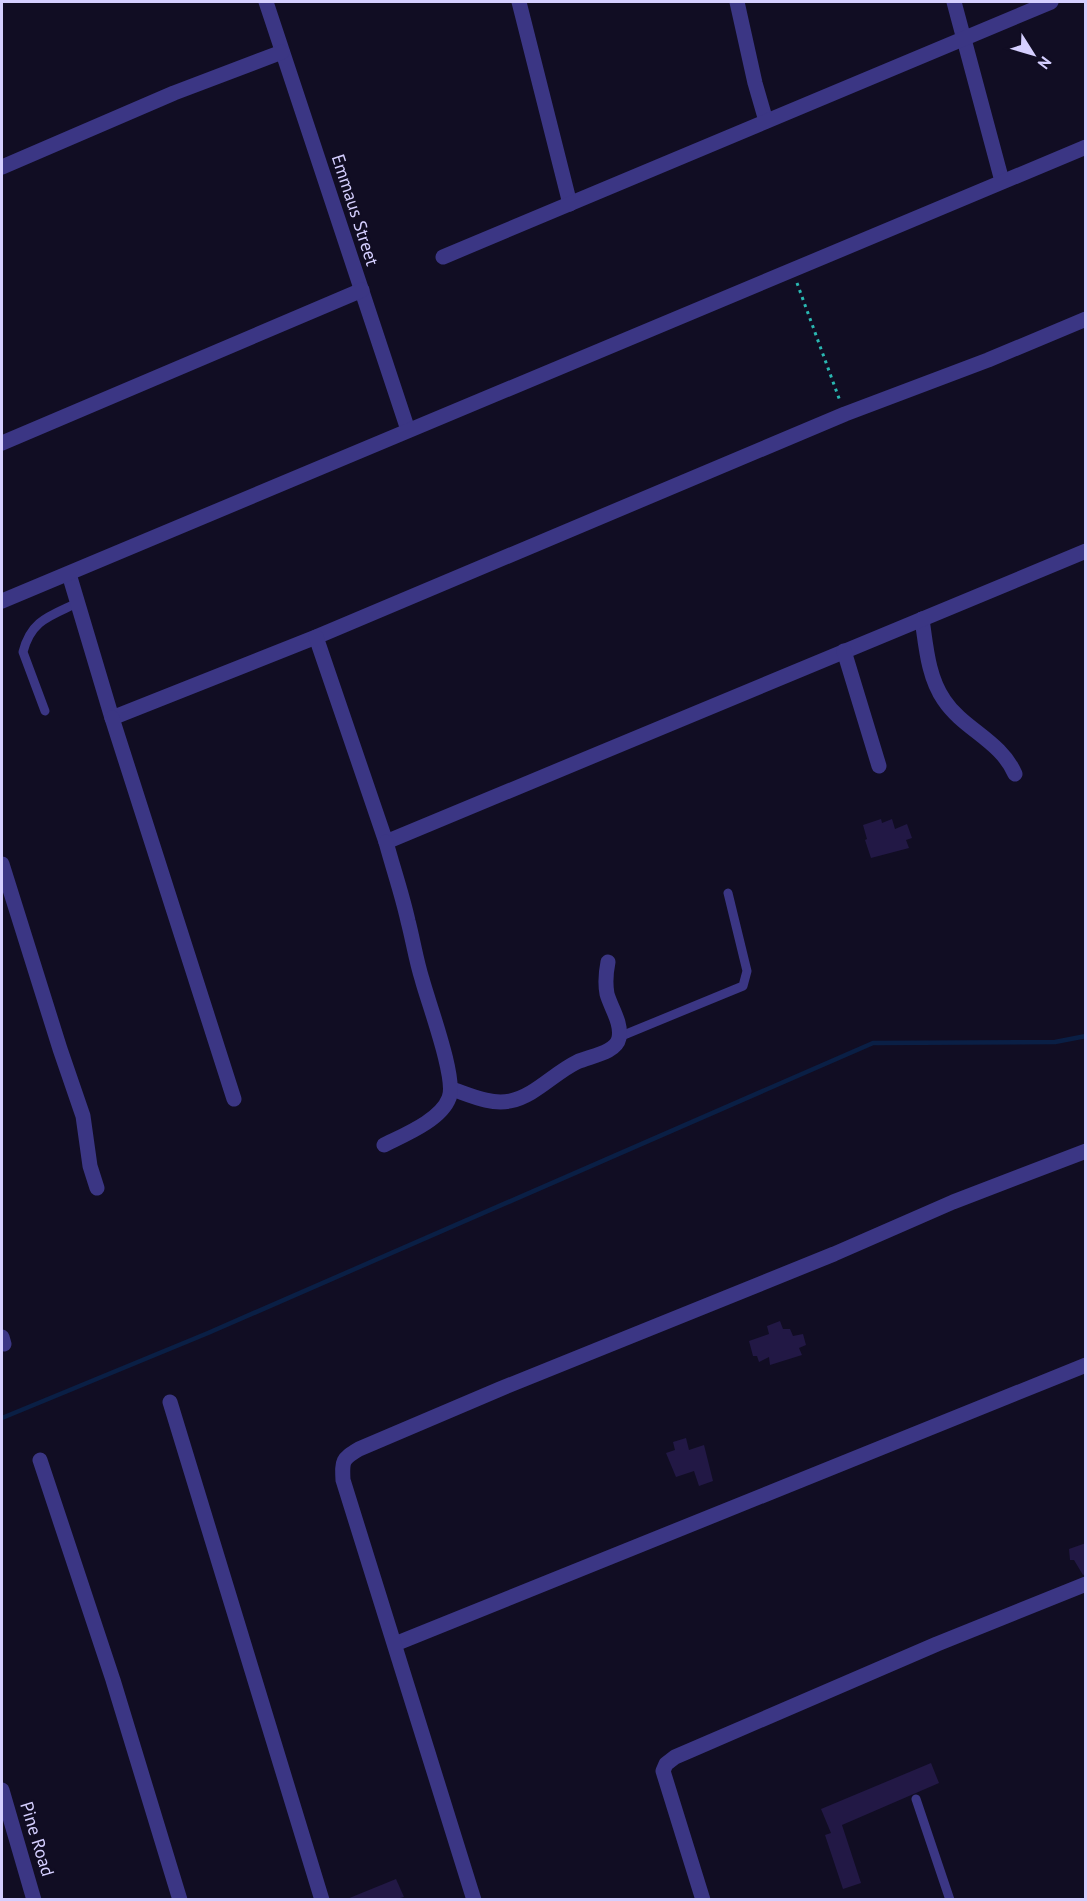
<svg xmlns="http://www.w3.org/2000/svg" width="1087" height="1901" viewBox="0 0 1087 1901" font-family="'PT Sans',sans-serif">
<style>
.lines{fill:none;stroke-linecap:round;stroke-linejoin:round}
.stream{stroke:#0a1f45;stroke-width:4.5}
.building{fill:#221845}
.path{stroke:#2ab8b2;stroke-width:3;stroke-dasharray:3 4.5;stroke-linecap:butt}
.service{stroke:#3b3684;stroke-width:9}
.minor{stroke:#3b3684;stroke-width:15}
.labels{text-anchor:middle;stroke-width:4.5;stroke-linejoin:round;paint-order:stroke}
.street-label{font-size:18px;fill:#d5cfff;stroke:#110d23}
</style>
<rect width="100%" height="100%" fill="#110d23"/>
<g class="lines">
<polyline class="stream" points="2,1418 208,1333 873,1043 1055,1042 1086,1036"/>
</g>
<g class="building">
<polygon points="881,819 882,823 892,819 895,829 907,824 912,838 906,840 909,848 871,858 865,840 867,839 863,825"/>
<polygon points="780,1321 783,1329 790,1329 793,1336 803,1334 806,1345 799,1348 802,1355 770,1365 769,1357 759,1362 757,1356 753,1356 749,1341 769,1334 767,1326"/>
<polygon points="686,1438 689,1450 704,1445 713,1481 699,1486 694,1471 676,1477 666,1453 675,1450 673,1442"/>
<polygon points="1086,1543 1086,1574 1083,1575 1074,1560 1070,1560 1069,1549"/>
<polygon points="931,1763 939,1783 842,1825 861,1883 843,1889 825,1835 831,1833 821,1809"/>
<polygon points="396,1879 404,1897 397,1899 347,1899"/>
</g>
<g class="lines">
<polyline class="path" points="797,283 840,401"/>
<g class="service">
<path d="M 45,711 L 23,652 C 31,620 50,616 77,603"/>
<polyline points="619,1037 743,986 747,971 728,893"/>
<polyline points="916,1799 950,1900"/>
</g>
<g class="minor">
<polyline points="266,2 408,430"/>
<polyline points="519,2 570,204"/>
<polyline points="737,2 755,83 766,121"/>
<polyline points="954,2 1002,181"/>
<polyline points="2,167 174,93 282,52"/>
<polyline points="443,257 1051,2"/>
<polyline points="2,443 362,290"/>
<polyline points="69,574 112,718 316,637 845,414 988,360 1086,319"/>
<polyline points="2,601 1086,147"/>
<path d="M 922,619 C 926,646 928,677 944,700 C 963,729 1001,741 1015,774"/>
<polyline points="316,637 386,842 1086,551"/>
<polyline points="844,651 879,766"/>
<polyline points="112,718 234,1099"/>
<polyline points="2,864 60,1049 83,1116 90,1166 97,1188"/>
<path d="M 452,1089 C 470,1095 490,1105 510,1101 C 535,1096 554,1073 577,1062 C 590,1056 616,1053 619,1038 C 622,1023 611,1008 607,994 C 605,983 606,972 608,962"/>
<path d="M 384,1145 C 404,1135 441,1120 449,1098 C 457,1079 428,1002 422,979 C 416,960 413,940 408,921 C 402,894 393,868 386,842"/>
<polyline points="2,1337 4,1344"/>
<polyline points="170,1402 322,1900"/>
<polyline points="40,1460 113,1680 180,1900"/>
<polyline points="395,1644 1086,1365"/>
<polyline points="2,1790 34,1900"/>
<path d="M 474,1900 L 343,1480 C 342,1461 342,1459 359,1449 L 500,1389 L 834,1254 L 953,1202 L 1086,1151"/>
<polyline points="703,1900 663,1771 666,1764 675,1757 689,1751 937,1644 1086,1584"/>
</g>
</g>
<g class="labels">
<g class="street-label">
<text transform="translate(355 210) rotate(72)" y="6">Emmaus Street</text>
<text transform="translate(37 1839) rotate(73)" y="6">Pine Road</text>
</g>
</g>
<rect width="1087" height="1901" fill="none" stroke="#d5cfff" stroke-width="6"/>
<g transform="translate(1033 54) rotate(127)" stroke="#110d23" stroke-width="4.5" paint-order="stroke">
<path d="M0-4.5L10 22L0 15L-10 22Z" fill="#d5cfff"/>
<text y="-9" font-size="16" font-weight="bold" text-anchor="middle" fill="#d5cfff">N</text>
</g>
</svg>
